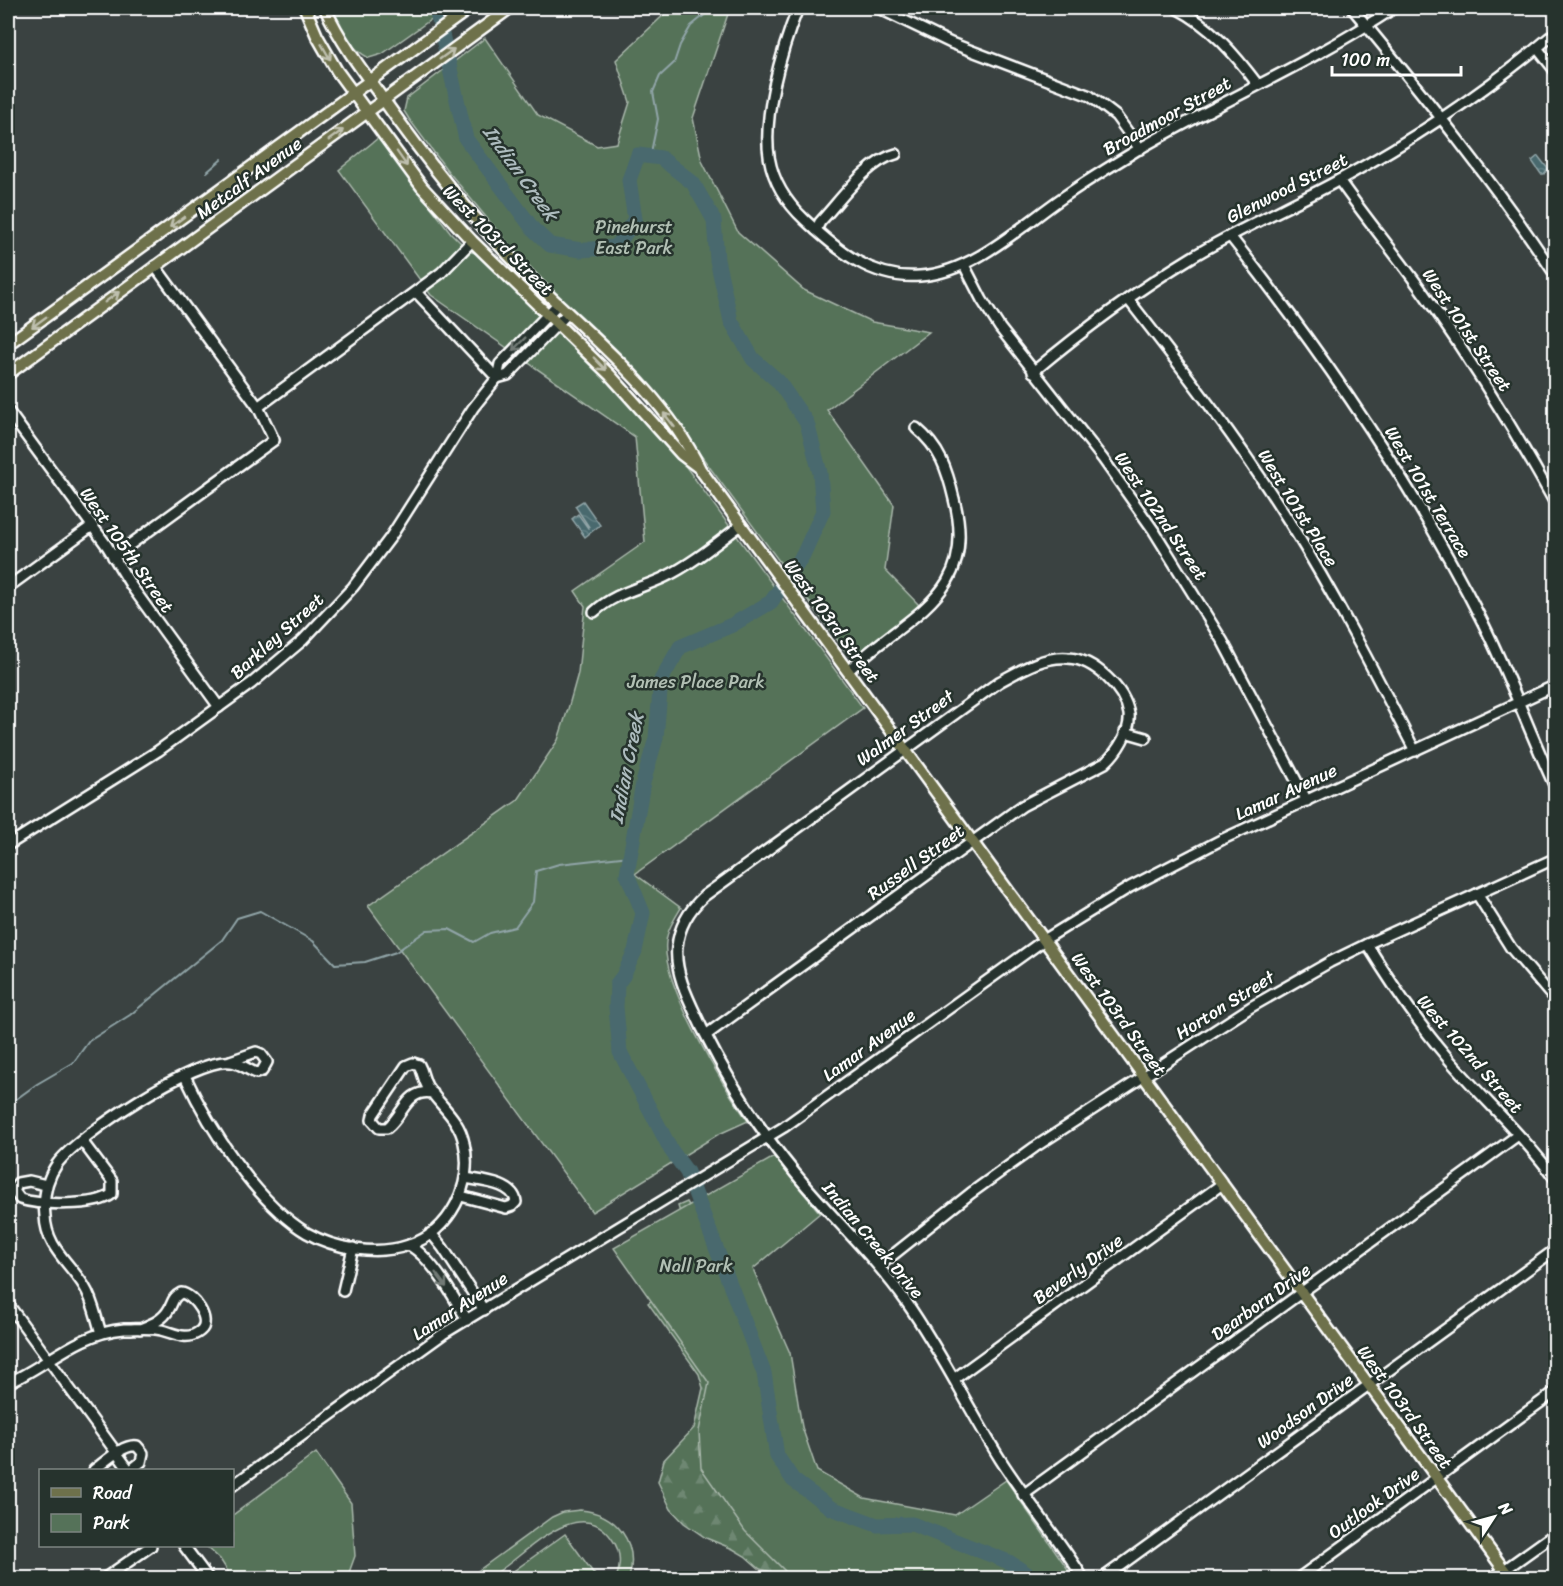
<svg xmlns="http://www.w3.org/2000/svg" width="1563" height="1586" viewBox="0 0 1563 1586" font-family="Sriracha,sans-serif">
<style>
.forest{fill:url(#forest-firs);stroke:#aab8ac;stroke-width:1.5}
.green{fill:#557259;stroke:#aab8ac;stroke-width:1.5}
.water{fill:url(#water-waves);stroke:#91a5a8;stroke-width:1.5}
.lines{fill:none;stroke-linecap:round;stroke-linejoin:round}
.stream{stroke:#91a5a8;stroke-width:2}
.river{stroke:#48696e;stroke-width:15}
.minor-casing{stroke:#fff;stroke-width:14}
.major-casing{stroke:#fff;stroke-width:15}
.minor{stroke:#26332d;stroke-width:9}
.major{stroke:#6e714b;stroke-width:10}
.oneway{stroke:#bebfae}
.oneway2{stroke:#727a76}
.labels{text-anchor:middle;stroke-width:5;stroke-linejoin:round;paint-order:stroke}
.street-label{font-size:18px;fill:#fff;stroke:#26332d}
.park-label{font-size:18px;fill:#b2c0b4;stroke:#26332d}
.water-label{font-size:20px;font-style:italic;fill:#adbcbe;stroke:#26332d}
</style>
<defs>
<pattern id="forest-firs" width="22" height="20" patternUnits="userSpaceOnUse" patternTransform="scale(1.5)"><rect width="22" height="20" fill="#557259"/><path d="M5 1l3.5 6h-7zM16 11l3.5 6h-7z" fill="#6e8772"/></pattern>
<pattern id="water-waves" width="16" height="10" patternUnits="userSpaceOnUse" patternTransform="scale(1.5)"><rect width="16" height="10" fill="#48696e"/><path d="M0 5q4-4 8 0t8 0" fill="none" stroke="#638084"/></pattern>
</defs>
<rect width="100%" height="100%" fill="#3a4241"/>
<filter id="ink" filterUnits="userSpaceOnUse"><feTurbulence type="fractalNoise" baseFrequency=".0167" numOctaves="2"/><feDisplacementMap in="SourceGraphic" scale="12" xChannelSelector="R" yChannelSelector="G"/><feConvolveMatrix kernelMatrix="1 2 1 2 8 2 1 2 1" color-interpolation-filters="sRGB"/></filter>
<g filter="url(#ink)">
<polygon class="forest" points="687,1202 692,1210 761,1443 988,1578 778,1578 771,1572 760,1569 745,1556 733,1549 706,1538 684,1523 671,1509 658,1482 664,1460 694,1428 703,1388 699,1374 648,1303 654,1299 682,1219 678,1206"/>
<g class="green">
<path d="M 330,8 L 447,8 L 382,54 L 369,58 C 349,48 340,27 330,8 Z"/>
<polygon points="671,8 730,8 693,118 702,161 738,232 804,290 872,322 929,332 827,410 894,505 885,570 919,605 903,620 856,655 851,656 847,653 657,396 598,333 554,292 510,246 447,170 409,119 404,111 407,98 485,38 538,115 597,146 617,143 630,102 616,60"/>
<path d="M 378,138 L 451,233 L 470,252 L 479,253 L 539,311 L 559,333 L 565,335 L 681,460 L 863,708 L 635,874 L 681,908 C 675,918 667,930 666,942 C 661,983 723,1087 748,1121 L 717,1135 L 592,1212 L 368,906 L 518,800 L 558,740 L 568,709 L 578,673 L 585,606 L 575,591 L 645,542 L 635,437 L 431,295 L 339,170 Z"/>
<polygon points="774,1157 820,1213 753,1269 790,1353 802,1427 817,1471 864,1498 955,1515 1006,1480 1074,1578 792,1578 745,1531 701,1468 699,1431 709,1383 614,1248"/>
<polygon points="316,1453 351,1503 355,1556 347,1578 232,1578 220,1559 206,1546 232,1546 233,1515"/>
<path d="M 580,1510 C 617,1513 639,1543 629,1578 L 616,1578 C 621,1565 621,1551 612,1539 C 583,1495 533,1546 506,1566 C 500,1570 493,1577 487,1578 C 481,1580 474,1579 468,1578 L 552,1517 L 563,1512 Z"/>
<polygon points="565,1534 597,1578 504,1578"/>
</g>
<g class="water">
<polygon points="1538,156 1548,169 1544,174 1541,174 1532,161"/>
<polygon points="583,501 600,525 585,537 572,519 578,514 588,528 589,527 575,506"/>
</g>
<g class="lines">
<g class="stream">
<polyline points="650,157 658,119 653,92 660,76 674,63 680,45 691,26 713,8"/>
<polyline points="207,172 222,159"/>
<polyline points="8,1105 37,1084 73,1063 89,1041 130,1015 222,940 237,918 260,911 313,941 335,964 365,962 396,952 427,930 449,929 474,942 490,933 515,927 533,902 536,871 559,864 630,856"/>
</g>
<polyline class="river" points="436,8 466,139 533,229 550,245 581,250 616,247 635,219 629,180 638,155 661,158 693,183 714,220 717,260 731,321 753,359 778,381 807,423 820,473 823,511 803,555 771,602 732,625 680,647 661,680 656,738 643,783 627,874 643,913 635,951 623,976 617,984 616,1007 620,1052 671,1150 687,1172 764,1373 777,1456 793,1480 831,1508 877,1525 912,1524 1009,1562 1033,1578"/>
<g class="minor-casing">
<g id="minor">
<path d="M 798,8 C 788,33 780,59 774,86 C 763,139 762,180 805,220 C 837,250 872,280 920,276 C 972,273 1020,227 1062,198 C 1086,181 1113,165 1139,149 C 1223,100 1313,62 1394,8"/>
<polyline points="878,8 951,43 1090,96 1116,116 1140,149"/>
<path d="M 1176,8 C 1211,26 1235,54 1258,85"/>
<path d="M 1352,8 C 1423,94 1494,182 1556,276"/>
<polyline points="1537,48 1556,72"/>
<path d="M 1339,180 C 1367,220 1399,258 1427,298 C 1474,365 1517,434 1556,505"/>
<path d="M 816,230 L 820,222 C 840,201 867,161 896,154"/>
<path d="M 1230,236 C 1326,357 1413,484 1483,623 C 1510,677 1530,734 1556,789"/>
<polyline points="964,265 982,300 1000,328 1103,459 1154,531 1223,642 1307,801"/>
<polyline points="416,292 497,378"/>
<path d="M 1128,299 C 1185,372 1241,444 1290,523 C 1336,597 1375,673 1415,751"/>
<path d="M 1033,372 C 1083,330 1136,291 1192,257 C 1240,228 1292,206 1341,179 C 1418,137 1489,89 1556,32"/>
<polyline points="497,378 508,375 568,313"/>
<polyline points="258,407 441,273 472,241"/>
<polyline points="8,411 107,546 132,587 219,707"/>
<polyline points="113,557 274,440 258,407 155,266"/>
<polyline points="8,587 92,526"/>
<path d="M 594,612 C 616,592 640,589 665,577 C 692,564 717,543 741,525"/>
<path d="M 848,671 C 905,614 980,598 954,499 C 947,469 940,448 916,428"/>
<polyline points="1125,732 1146,738"/>
<polyline points="8,845 158,751 252,683 303,640 353,587 390,538 473,408 497,378 500,364 558,304"/>
<polyline points="1477,894 1511,948 1556,1001"/>
<path d="M 1367,944 C 1391,983 1416,1021 1446,1056 C 1482,1098 1523,1135 1556,1180"/>
<path d="M 706,1035 L 1022,806 L 1105,763 C 1117,752 1131,731 1129,714 C 1125,689 1094,659 1068,658 C 1043,656 1021,670 999,682 L 704,896 C 689,910 679,926 677,947 C 674,974 691,1004 702,1028 C 728,1080 758,1128 795,1173 C 831,1217 874,1256 907,1303 C 942,1353 968,1408 1000,1459 C 1026,1500 1058,1537 1083,1578"/>
<path d="M 185,1076 C 209,1128 257,1203 307,1233 C 335,1249 377,1256 409,1245 C 450,1232 474,1184 464,1143 C 459,1118 440,1106 427,1086 C 423,1079 423,1072 419,1065 L 413,1063 L 406,1066 L 373,1115 L 372,1120 L 379,1128 L 387,1128 C 404,1115 406,1088 433,1093"/>
<path d="M 46,1185 L 29,1181 L 18,1183 L 14,1191 L 20,1199 C 39,1205 96,1207 112,1194 L 112,1181 L 82,1141"/>
<path d="M 461,1196 L 506,1208 L 512,1206 L 516,1202 C 514,1183 481,1181 465,1178"/>
<polyline points="431,1233 443,1248 484,1310"/>
<path d="M 409,1245 C 432,1258 454,1297 467,1320"/>
<polyline points="879,1266 971,1193 1035,1147 1251,1007 1330,962 1367,944 1556,858"/>
<polyline points="343,1291 353,1248"/>
<polyline points="8,1304 129,1470"/>
<path d="M 101,1333 C 96,1318 93,1300 84,1286 C 69,1262 46,1247 45,1216 C 43,1198 46,1180 57,1164 C 77,1136 197,1056 231,1062 C 240,1063 248,1070 256,1073 L 262,1071 L 267,1062 L 261,1054 L 256,1052 L 230,1061"/>
<polyline points="954,1379 1222,1184"/>
<path d="M 8,1383 C 48,1365 78,1333 124,1329 C 136,1329 150,1327 161,1330 C 174,1333 187,1342 200,1331 C 213,1321 193,1294 181,1293 C 173,1297 173,1302 169,1309 C 163,1320 152,1324 140,1329"/>
<path d="M 94,1470 C 105,1462 123,1444 137,1446 L 143,1453 L 141,1462 L 131,1470"/>
<polyline points="232,1486 443,1334 784,1127 1044,940 1130,887 1223,839 1556,685"/>
<polyline points="1023,1495 1518,1135"/>
<polyline points="184,1546 208,1578"/>
<polyline points="105,1578 151,1546"/>
<polyline points="1103,1578 1556,1249"/>
<polyline points="1299,1578 1556,1391"/>
<polyline points="1493,1578 1556,1533"/>
</g>
</g>
<g class="major-casing">
<g id="major">
<polyline points="305,8 317,36 337,71 422,187 472,241 610,375 681,454 698,467"/>
<path d="M 325,8 C 340,41 361,69 383,99 C 429,164 476,224 533,280 C 592,338 664,393 700,469 L 1510,1578"/>
<polyline points="8,344 470,8"/>
<polyline points="8,374 510,8"/>
</g>
</g>
<use href="#minor" class="minor"/>
<use href="#major" class="major"/>
</g>
<defs><path id="oneway-shaft" d="M-6 0H5M1.5-3L5.5 0L1.5 3" fill="none" stroke-width="1.6" stroke-linecap="round" stroke-linejoin="round" transform="scale(1.5)"/></defs>
<g class="oneway">
<use href="#oneway-shaft" transform="translate(326 52) rotate(60)"/>
<use href="#oneway-shaft" transform="translate(447 54) rotate(-36)"/>
<use href="#oneway-shaft" transform="translate(336 135) rotate(-36)"/>
<use href="#oneway-shaft" transform="translate(402 159) rotate(55)"/>
<use href="#oneway-shaft" transform="translate(177 222) rotate(144)"/>
<use href="#oneway-shaft" transform="translate(112 297) rotate(-36)"/>
<use href="#oneway-shaft" transform="translate(39 322) rotate(144)"/>
<use href="#oneway-shaft" transform="translate(600 364) rotate(46)"/>
<use href="#oneway-shaft" transform="translate(669 420) rotate(-128)"/>
</g>
<g class="oneway2">
<use href="#oneway-shaft" transform="translate(519 344) rotate(135)"/>
<use href="#oneway-shaft" transform="translate(441 1280) rotate(53)"/>
</g>
</g>
<g class="labels">
<g class="street-label">
<text transform="translate(1167 116) rotate(-29)" y="6">Broadmoor Street</text>
<text transform="translate(249 178) rotate(-36)" y="6">Metcalf Avenue</text>
<text transform="translate(1287 188) rotate(-27)" y="6">Glenwood Street</text>
<text transform="translate(498 240) rotate(45)" y="6">West 103rd Street</text>
<text transform="translate(1467 330) rotate(56)" y="6">West 101st Street</text>
<text transform="translate(1428 492) rotate(59)" y="6">West 101st Terrace</text>
<text transform="translate(1298 508) rotate(58)" y="6">West 101st Place</text>
<text transform="translate(1161 516) rotate(56)" y="6">West 102nd Street</text>
<text transform="translate(127 550) rotate(55)" y="6">West 105th Street</text>
<text transform="translate(832 621) rotate(54)" y="6">West 103rd Street</text>
<text transform="translate(277 636) rotate(-42)" y="6">Barkley Street</text>
<text transform="translate(905 728) rotate(-36)" y="6">Walmer Street</text>
<text transform="translate(1286 792) rotate(-25)" y="6">Lamar Avenue</text>
<text transform="translate(916 862) rotate(-36)" y="6">Russell Street</text>
<text transform="translate(1225 1005) rotate(-32)" y="6">Horton Street</text>
<text transform="translate(1119 1014) rotate(54)" y="6">West 103rd Street</text>
<text transform="translate(869 1045) rotate(-36)" y="6">Lamar Avenue</text>
<text transform="translate(1470 1054) rotate(49)" y="6">West 102nd Street</text>
<text transform="translate(873 1240) rotate(50)" y="6">Indian Creek Drive</text>
<text transform="translate(1078 1269) rotate(-36)" y="6">Beverly Drive</text>
<text transform="translate(1261 1302) rotate(-36)" y="6">Dearborn Drive</text>
<text transform="translate(460 1306) rotate(-33)" y="6">Lamar Avenue</text>
<text transform="translate(1405 1407) rotate(54)" y="6">West 103rd Street</text>
<text transform="translate(1305 1411) rotate(-36)" y="6">Woodson Drive</text>
<text transform="translate(1374 1503) rotate(-36)" y="6">Outlook Drive</text>
</g>
<g class="park-label">
<text x="634" y="233">Pinehurst<tspan x="634" dy="21">East Park</tspan></text>
<text x="696" y="688">James Place Park</text>
<text x="696" y="1272">Nall Park</text>
</g>
<g class="water-label">
<text transform="translate(521 173) rotate(54)" y="7">Indian Creek</text>
<text transform="translate(626 768) rotate(-79)" y="7">Indian Creek</text>
</g>
</g>
<rect width="1563" height="1586" fill="none" stroke="#26332d" stroke-width="30"/>
<rect x="15" y="15" width="1533" height="1556" fill="none" stroke="#fff" stroke-width="2" filter="url(#ink)"/>
<rect x="39" y="1469" width="195" height="78" fill="#26332d" stroke="#7d8581" stroke-width="1.5"/>
<rect x="51" y="1488" width="30" height="9" fill="#6e714b" stroke="#7d8581" stroke-width="1.5"/>
<text x="93" y="1499" font-size="18" fill="#ffffff">Road</text>
<rect x="51" y="1514" width="30" height="18" fill="#557259" stroke="#7d8581" stroke-width="1.5"/>
<text x="93" y="1529" font-size="18" fill="#ffffff">Park</text>
<g transform="translate(1494 1517) rotate(54)" stroke="#26332d" stroke-width="4.5" paint-order="stroke">
<path d="M0-4.5L10 22L0 15L-10 22Z" fill="#ffffff"/>
<text y="-9" font-size="16" font-weight="bold" text-anchor="middle" fill="#ffffff">N</text>
</g>
<path d="M1332 66v9h129v-9" fill="none" stroke="#ffffff" stroke-width="3"/>
<text x="1341" y="66" font-size="18" fill="#ffffff" stroke="#26332d" stroke-width="4.5" paint-order="stroke">100 m</text>
</svg>
